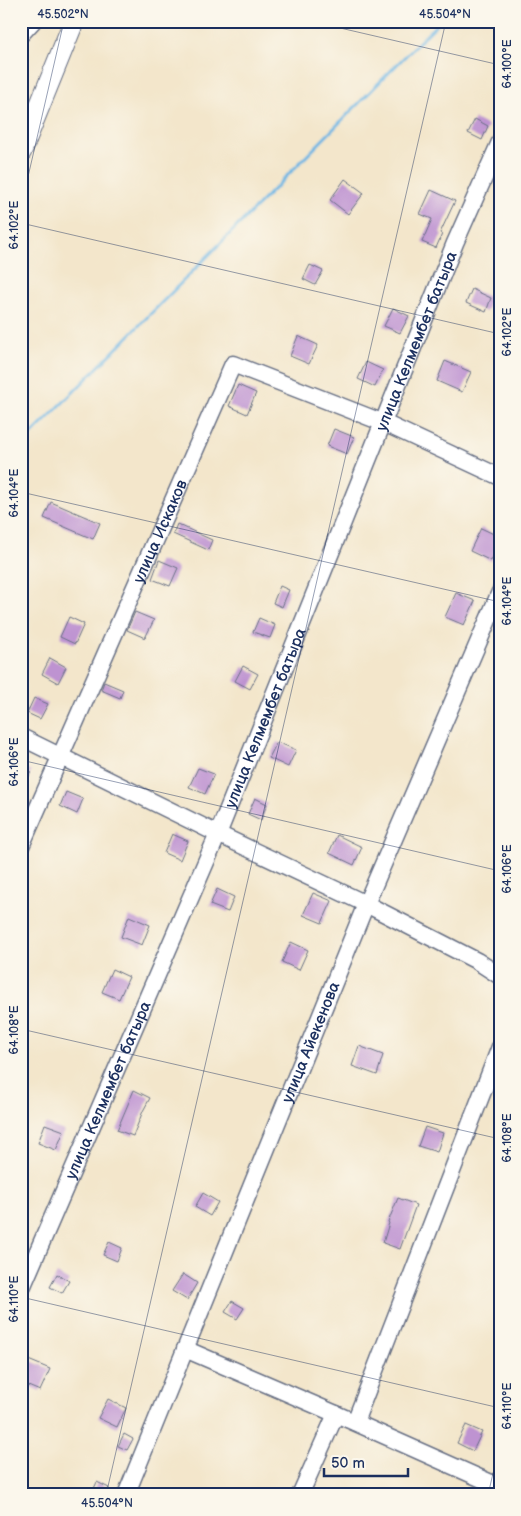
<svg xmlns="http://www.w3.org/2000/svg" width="521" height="1516" viewBox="0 0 521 1516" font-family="'Balsamiq Sans',sans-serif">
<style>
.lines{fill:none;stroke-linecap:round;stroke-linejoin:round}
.stream{stroke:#6bb5e4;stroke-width:3}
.building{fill:#be93d1}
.minor-casing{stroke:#676f84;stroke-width:19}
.major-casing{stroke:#676f84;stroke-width:22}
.minor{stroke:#fff;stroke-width:16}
.major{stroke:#fff;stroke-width:20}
.ticks{fill:none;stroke:#1b2f5e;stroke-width:1;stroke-opacity:0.45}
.labels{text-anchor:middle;stroke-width:4;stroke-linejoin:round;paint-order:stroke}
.street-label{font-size:16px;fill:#1b2f5e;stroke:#fbf7ec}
.neatline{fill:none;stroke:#1b2f5e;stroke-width:2}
.ticks-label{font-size:12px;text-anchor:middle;fill:#1b2f5e}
</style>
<rect width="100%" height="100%" fill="#fbf7ec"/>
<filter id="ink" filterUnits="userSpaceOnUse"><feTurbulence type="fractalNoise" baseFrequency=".02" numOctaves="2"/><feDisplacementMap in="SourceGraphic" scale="10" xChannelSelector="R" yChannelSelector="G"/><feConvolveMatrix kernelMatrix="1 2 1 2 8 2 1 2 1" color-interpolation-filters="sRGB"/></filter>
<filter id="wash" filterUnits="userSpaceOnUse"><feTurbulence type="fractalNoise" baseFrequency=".0096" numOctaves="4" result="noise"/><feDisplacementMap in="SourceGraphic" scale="20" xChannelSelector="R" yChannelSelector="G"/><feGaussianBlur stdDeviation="1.12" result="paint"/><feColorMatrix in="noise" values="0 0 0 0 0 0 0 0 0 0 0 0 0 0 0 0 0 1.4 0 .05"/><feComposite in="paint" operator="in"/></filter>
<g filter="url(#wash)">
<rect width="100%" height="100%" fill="#f3e6cb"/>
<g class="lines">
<polyline class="stream" points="21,445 440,21"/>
</g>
<g id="blocks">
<g class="building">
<polygon points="475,119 488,126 482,140 468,133"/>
<polygon points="345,179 364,193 348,214 330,200"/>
<polygon points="431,190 455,201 440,233 442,234 436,248 422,242 432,219 420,214"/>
<polygon points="310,265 323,271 315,285 303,279"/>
<polygon points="472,289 491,298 486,312 466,303"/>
<polygon points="393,308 409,316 400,333 384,326"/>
<polygon points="298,336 318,345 309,364 290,356"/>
<polygon points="445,361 471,372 462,392 437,381"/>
<polygon points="366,362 383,370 375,387 358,379"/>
<polygon points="238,385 256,393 247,414 229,406"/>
<polygon points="334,429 354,437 347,454 327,446"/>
<polygon points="51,502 100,523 93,539 44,518"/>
<polygon points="177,524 212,540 208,550 173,534"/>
<polygon points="481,528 500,537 500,542 491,561 470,551"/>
<polygon points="159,560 178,568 170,586 152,579"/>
<polygon points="280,586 289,590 282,607 273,603"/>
<polygon points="456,593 475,601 464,625 445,617"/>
<polygon points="135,612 154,620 145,638 127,630"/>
<polygon points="69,617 84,624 75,644 60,637"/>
<polygon points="259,618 275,625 270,638 253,632"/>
<polygon points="50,658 66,667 58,683 42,674"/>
<polygon points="243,666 258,674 250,689 235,681"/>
<polygon points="104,682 123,690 120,698 101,690"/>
<polygon points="34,698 48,704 40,719 27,713"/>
<polygon points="277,742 296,750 288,767 269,758"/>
<polygon points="21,767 31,772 21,792"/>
<polygon points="198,768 214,774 205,794 189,787"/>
<polygon points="66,792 83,799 77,814 60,806"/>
<polygon points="255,798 267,804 261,820 248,814"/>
<polygon points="172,834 188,841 180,860 164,853"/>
<polygon points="337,835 362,847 354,865 329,853"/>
<polygon points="217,889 234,897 228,912 210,905"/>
<polygon points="313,893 332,901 322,923 303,915"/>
<polygon points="129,916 150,925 142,945 121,937"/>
<polygon points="291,942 308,950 299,970 282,962"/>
<polygon points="112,969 129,977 119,999 102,992"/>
<polygon points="359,1046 383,1055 377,1075 352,1066"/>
<polygon points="134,1090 150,1098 143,1111 133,1136 117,1130"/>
<polygon points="45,1124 64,1131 56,1150 38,1143"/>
<polygon points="425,1127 443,1133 437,1152 418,1146"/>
<polygon points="203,1193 218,1202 210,1216 195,1207"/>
<polygon points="398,1198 416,1205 400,1249 383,1243 389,1223 388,1222"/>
<polygon points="109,1242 122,1248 117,1261 103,1255"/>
<polygon points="57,1274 69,1281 62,1293 50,1287"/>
<polygon points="183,1274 197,1283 187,1300 172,1291"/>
<polygon points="232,1301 244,1308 237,1319 225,1312"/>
<polygon points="21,1357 50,1369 40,1391 21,1383"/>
<polygon points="108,1399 126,1408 117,1427 98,1418"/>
<polygon points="466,1425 482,1432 473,1451 457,1443"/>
<polygon points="124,1434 133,1439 127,1450 118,1446"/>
<polygon points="97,1482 109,1488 106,1495 91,1495"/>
</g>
</g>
</g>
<g filter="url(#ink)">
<use href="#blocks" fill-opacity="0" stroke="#676f84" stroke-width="1"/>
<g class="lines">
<g class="minor-casing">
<g id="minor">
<polyline points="21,34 33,21"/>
<polyline points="21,737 218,834 366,904 477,961 500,976"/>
<path id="s1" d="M 21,846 L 233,364 L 384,423 L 500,477"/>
<path id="s2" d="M 21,1290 L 218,834 L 455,243 L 500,142"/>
<polyline points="185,1349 336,1414 500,1487"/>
<polyline points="355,1422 500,1047"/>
<path id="s3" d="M 126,1495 L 366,904 L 500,592"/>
<polyline points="300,1495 336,1414"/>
</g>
</g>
<g class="major-casing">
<polyline id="major" points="21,152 74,21"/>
</g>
<use href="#minor" class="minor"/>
<use href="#major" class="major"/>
</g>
</g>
<path class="ticks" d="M 310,21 L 500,65M 21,207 L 64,21M 21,223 L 500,334M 21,492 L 500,602M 21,760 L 500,871M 21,1029 L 500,1139M 21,1297 L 500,1408M 106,1495 L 446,21M 488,1495 L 500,1443"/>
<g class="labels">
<g class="street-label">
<text dy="6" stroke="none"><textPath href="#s2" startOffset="1028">улица Келмембет батыра</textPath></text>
<text dy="6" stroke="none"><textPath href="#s1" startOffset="344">улица Искаков</textPath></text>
<text dy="6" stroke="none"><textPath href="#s2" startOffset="622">улица Келмембет батыра</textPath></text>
<text dy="6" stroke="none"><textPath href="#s3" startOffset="489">улица Айекенова</textPath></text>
<text dy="6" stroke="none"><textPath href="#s2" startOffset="218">улица Келмембет батыра</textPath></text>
</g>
</g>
<rect width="521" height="1516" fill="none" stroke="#fbf7ec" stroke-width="55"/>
<path d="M324 1468v8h84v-8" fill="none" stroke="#1b2f5e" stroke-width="2.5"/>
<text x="331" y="1468" font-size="15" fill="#1b2f5e" stroke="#fbf7ec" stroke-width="4" paint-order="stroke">50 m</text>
<rect x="28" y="28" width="466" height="1460" class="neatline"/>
<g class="ticks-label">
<text x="63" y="18">45.502°N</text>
<text x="445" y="18">45.504°N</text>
<text transform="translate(507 64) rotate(-90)" y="4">64.100°E</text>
<text transform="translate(14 225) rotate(-90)" y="4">64.102°E</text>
<text transform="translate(507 332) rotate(-90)" y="4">64.102°E</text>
<text transform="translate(14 493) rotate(-90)" y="4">64.104°E</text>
<text transform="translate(507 601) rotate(-90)" y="4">64.104°E</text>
<text transform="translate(14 762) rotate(-90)" y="4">64.106°E</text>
<text transform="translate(507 869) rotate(-90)" y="4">64.106°E</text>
<text transform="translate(14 1030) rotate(-90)" y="4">64.108°E</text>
<text transform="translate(507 1138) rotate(-90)" y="4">64.108°E</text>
<text transform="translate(14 1299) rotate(-90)" y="4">64.110°E</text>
<text transform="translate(507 1406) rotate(-90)" y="4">64.110°E</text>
<text x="107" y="1507">45.504°N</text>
</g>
</svg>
